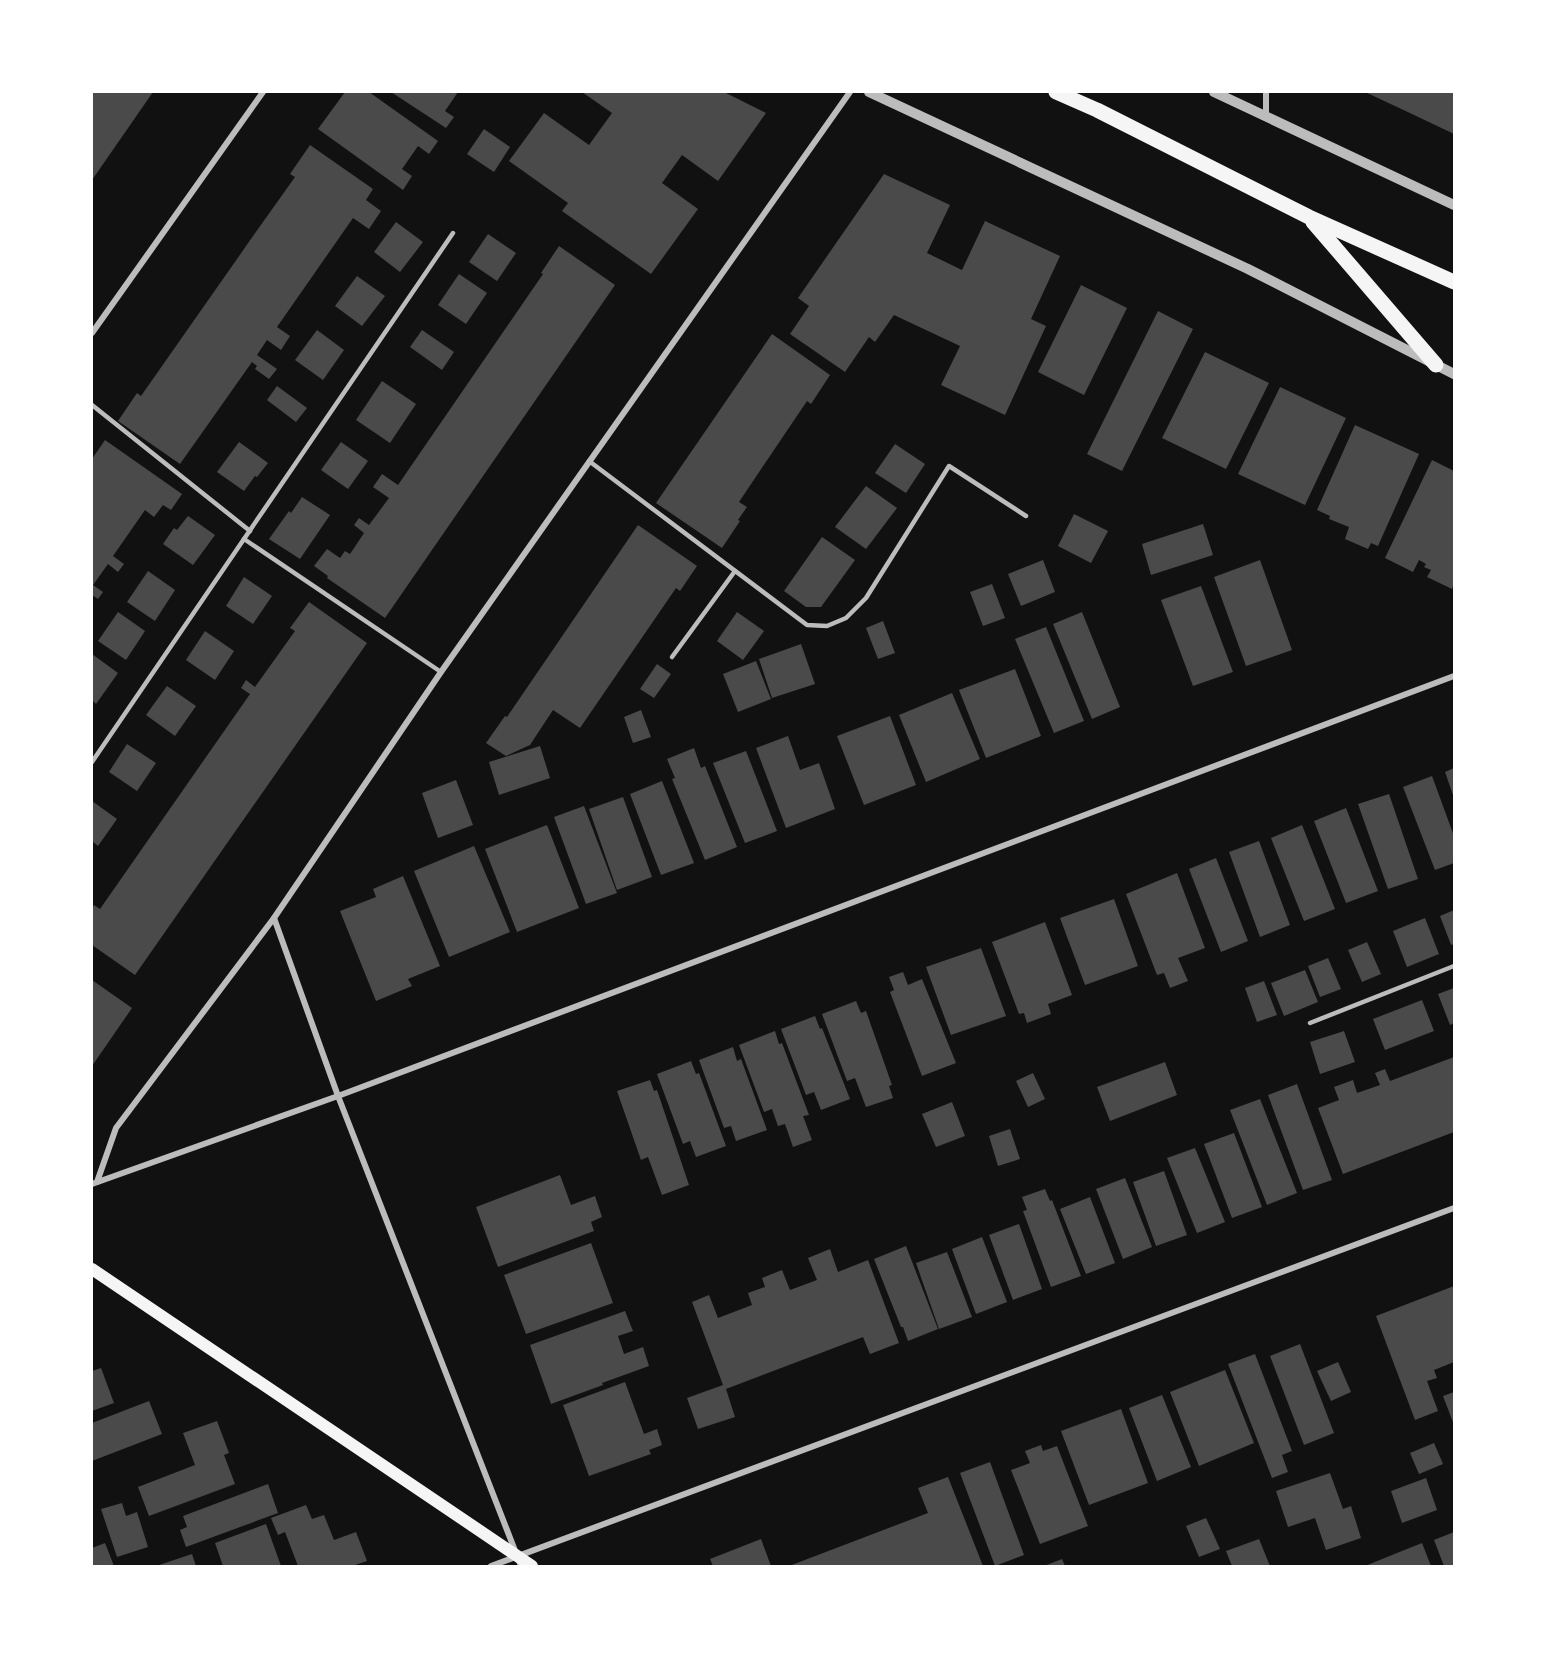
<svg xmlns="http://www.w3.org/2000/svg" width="1546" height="1658" viewBox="0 0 1546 1658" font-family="Lato,sans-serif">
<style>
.building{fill:#4a4a4a}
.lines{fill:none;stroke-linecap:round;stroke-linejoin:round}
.service{stroke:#bcbcbc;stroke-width:4.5}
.minor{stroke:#bcbcbc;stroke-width:6}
.tertiary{stroke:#bcbcbc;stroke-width:10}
.secondary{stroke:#f5f5f5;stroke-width:12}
.primary{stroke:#f5f5f5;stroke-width:15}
</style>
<rect width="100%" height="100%" fill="#111"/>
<g class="building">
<polygon points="92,92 153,92 92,180"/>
<polygon points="345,92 369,92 438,141 429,154 418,146 402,169 412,176 403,190 318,129"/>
<polygon points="391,92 458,92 445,111 454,117 446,128"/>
<polygon points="582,92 724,92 766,113 718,181 682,155 662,183 698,209 651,274 562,211 568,203 509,161 544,113 589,145 612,113"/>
<polygon points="1365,92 1454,92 1454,134 1412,114"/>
<polygon points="484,129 510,147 494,172 467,154"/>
<polygon points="310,145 373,189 366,200 381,211 369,229 353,218 277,327 290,336 281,350 267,340 257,355 277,369 269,379 255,369 257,366 252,362 180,464 118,421 137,393 141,396 258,229 295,177 290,174"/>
<polygon points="884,174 950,205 927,253 962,270 985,221 1060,256 1031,319 1046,326 1005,415 941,385 960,346 894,315 875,342 869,337 845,372 790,334 809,306 798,298"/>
<polygon points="396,222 423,242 400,272 374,252"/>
<polygon points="488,234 516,253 497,281 469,262"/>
<polygon points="559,246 615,285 385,618 327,578 328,576 314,566 327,549 340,558 345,551 350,554 364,533 354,525 359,518 369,525 389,498 373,487 382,474 398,485 543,274 541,273"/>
<polygon points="459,274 487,293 466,324 438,305"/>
<polygon points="357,276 385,296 362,326 335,306"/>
<polygon points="1081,285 1127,308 1084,395 1038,372"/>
<polygon points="1158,311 1193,329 1122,471 1087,454"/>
<polygon points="317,330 344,350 323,380 295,360"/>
<polygon points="422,330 454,352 442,370 410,347"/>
<polygon points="772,334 830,375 811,404 807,401 739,502 747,507 738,520 740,521 722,548 656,503"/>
<polygon points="1205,352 1269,383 1226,469 1162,438"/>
<polygon points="382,381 416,404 390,443 356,420"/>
<polygon points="277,386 307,408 296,422 267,400"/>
<polygon points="1280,387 1346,418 1305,505 1238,474"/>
<polygon points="1355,425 1419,454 1378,546 1371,543 1368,549 1345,539 1349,527 1329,519 1330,516 1317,510"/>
<polygon points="105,440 182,494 171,510 163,505 154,517 145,510 113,556 124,564 118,572 108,564 93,585 103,592 98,599 92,595 92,459"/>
<polygon points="239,442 268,463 257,477 255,476 244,491 217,472"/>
<polygon points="341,442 368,461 348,489 321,470"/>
<polygon points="895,444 925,464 906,493 875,473"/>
<polygon points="1432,460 1454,471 1454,583 1452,589 1427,577 1431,570 1424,567 1426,564 1419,560 1413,572 1385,558"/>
<polygon points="866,486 897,508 866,549 835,527"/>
<polygon points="302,497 330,515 300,559 269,539 289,511 291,513"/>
<polygon points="1074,514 1108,531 1091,563 1058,546"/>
<polygon points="188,516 215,535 193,565 163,544 174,528 177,530"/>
<polygon points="1203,524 1213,555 1151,575 1142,544"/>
<polygon points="638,525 697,566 680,591 676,588 580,728 553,710 530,745 506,756 486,743 505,716 507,717"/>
<polygon points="822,537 855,560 821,607 806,607 784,591"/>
<polygon points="1043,560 1055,592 1021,606 1008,574"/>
<polygon points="1260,560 1292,650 1246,666 1214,577"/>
<polygon points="148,571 175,590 155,621 127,602"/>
<polygon points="244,577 272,596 253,624 226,606"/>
<polygon points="992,584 1005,618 983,626 970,592"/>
<polygon points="1201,586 1233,672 1193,686 1161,600"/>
<polygon points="309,602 367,643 135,975 92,945 92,909 94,905 100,909 250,694 241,688 246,680 255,687 295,631 290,628"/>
<polygon points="118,612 145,631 126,660 98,641"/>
<polygon points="737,612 764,631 743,660 717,641"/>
<polygon points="1082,612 1120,707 1092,719 1053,624"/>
<polygon points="883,621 895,653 878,659 866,628"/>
<polygon points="1046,627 1084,721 1054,733 1015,639"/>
<polygon points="205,631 234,651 215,680 186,660"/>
<polygon points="801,644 815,684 772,698 759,659"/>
<polygon points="92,654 118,673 96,704 92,700"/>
<polygon points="756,661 771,699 738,712 723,674"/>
<polygon points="657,664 671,674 654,698 640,689"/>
<polygon points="1015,669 1041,736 986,758 959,690"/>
<polygon points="167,686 196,706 175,736 146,715"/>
<polygon points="952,693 980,759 926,782 899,715"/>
<polygon points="641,710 651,737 633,743 624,717"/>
<polygon points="890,716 916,785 864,805 837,736"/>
<polygon points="788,736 800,770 819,763 835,809 786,828 756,748"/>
<polygon points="127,744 156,763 137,791 109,772"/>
<polygon points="540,746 550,778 499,795 489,762"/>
<polygon points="694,748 701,768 705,766 737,847 705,860 672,779 675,778 667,759"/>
<polygon points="746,751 777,831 745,843 713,763"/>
<polygon points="1454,768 1454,798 1445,772"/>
<polygon points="1432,776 1454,836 1454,863 1435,870 1403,787"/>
<polygon points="456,780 473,825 438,838 422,793"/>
<polygon points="662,781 694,863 661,875 630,794"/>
<polygon points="1389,794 1418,879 1388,889 1358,804"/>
<polygon points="623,797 652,877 617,890 589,809"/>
<polygon points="92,801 117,819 98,846 92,841"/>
<polygon points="584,806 617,893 586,904 554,817"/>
<polygon points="1346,808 1378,891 1346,903 1314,821"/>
<polygon points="547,825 579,908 517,932 485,849"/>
<polygon points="1302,825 1335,909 1304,921 1271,838"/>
<polygon points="1259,841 1290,925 1260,937 1229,852"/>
<polygon points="474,846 510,932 449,957 414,871"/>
<polygon points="1216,858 1248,941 1221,952 1189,869"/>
<polygon points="1177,873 1205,948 1178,958 1188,981 1170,988 1164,973 1157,975 1126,894"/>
<polygon points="403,876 440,966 408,979 412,986 376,1001 340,911 376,897 373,889"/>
<polygon points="1114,899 1138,966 1085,985 1060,918"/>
<polygon points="1454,910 1454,944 1451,945 1440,916"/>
<polygon points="1425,918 1439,954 1407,967 1393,931"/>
<polygon points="1045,922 1072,995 1048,1004 1051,1014 1027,1023 1024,1013 1019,1014 992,942"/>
<polygon points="1367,942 1381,974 1362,982 1348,950"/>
<polygon points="981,948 1006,1016 951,1035 926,967"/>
<polygon points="1328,958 1341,989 1320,997 1308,966"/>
<polygon points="1305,970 1318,1002 1284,1016 1271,983"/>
<polygon points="903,972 908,985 922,979 956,1063 922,1076 890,992 894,990 889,977"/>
<polygon points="92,980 132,1008 92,1066"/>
<polygon points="1264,981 1277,1015 1257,1022 1245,988"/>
<polygon points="1454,988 1454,1023 1450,1025 1438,994"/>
<polygon points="1422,1000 1434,1031 1385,1050 1373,1019"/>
<polygon points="856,1001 861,1013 866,1011 892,1085 889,1086 893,1098 866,1107 855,1078 847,1081 822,1014"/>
<polygon points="815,1016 820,1029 822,1028 850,1099 821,1110 814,1092 806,1095 781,1029"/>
<polygon points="775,1031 779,1044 782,1043 809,1115 803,1116 812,1140 793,1147 785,1124 778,1126 772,1109 764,1112 739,1045"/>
<polygon points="1344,1031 1355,1062 1320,1074 1310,1042"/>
<polygon points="733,1047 737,1061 741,1059 767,1130 736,1141 731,1126 724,1128 699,1060"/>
<polygon points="1454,1057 1454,1132 1343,1174 1318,1108 1339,1100 1334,1087 1353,1080 1357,1093 1380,1085 1375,1073 1385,1069 1390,1081"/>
<polygon points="691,1061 696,1074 699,1073 726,1146 696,1157 690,1141 683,1144 657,1074"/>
<polygon points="1165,1062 1177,1095 1110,1121 1097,1087"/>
<polygon points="1033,1073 1045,1099 1028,1107 1016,1081"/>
<polygon points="650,1080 654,1091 657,1090 689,1185 662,1195 648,1157 641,1160 617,1091"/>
<polygon points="1297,1084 1332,1180 1303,1190 1268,1095"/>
<polygon points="1260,1099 1297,1193 1267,1205 1230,1110"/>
<polygon points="952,1102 965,1136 936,1147 922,1114"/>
<polygon points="1010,1129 1020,1159 998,1166 989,1136"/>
<polygon points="1234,1133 1262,1207 1232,1218 1204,1144"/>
<polygon points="1195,1148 1225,1222 1197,1233 1167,1158"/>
<polygon points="1164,1171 1187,1235 1156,1246 1133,1182"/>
<polygon points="560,1175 571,1205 595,1196 602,1217 591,1222 594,1231 498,1267 476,1207"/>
<polygon points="1125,1178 1152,1247 1123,1259 1096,1189"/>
<polygon points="1045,1189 1050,1201 1052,1200 1081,1276 1051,1287 1023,1211 1027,1210 1022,1197"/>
<polygon points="1090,1197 1115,1263 1086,1274 1060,1209"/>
<polygon points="1019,1224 1042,1289 1013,1300 989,1235"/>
<polygon points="982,1237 1007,1302 976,1314 952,1249"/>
<polygon points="591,1243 613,1303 526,1334 504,1275"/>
<polygon points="906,1246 938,1329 908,1341 903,1327 901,1327 874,1259"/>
<polygon points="830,1249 838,1272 868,1260 899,1343 870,1354 863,1337 726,1389 735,1417 698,1429 687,1398 723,1385 692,1302 709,1295 718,1318 752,1305 748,1293 765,1287 762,1278 782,1270 790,1290 817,1280 808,1258"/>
<polygon points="947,1252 972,1317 939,1329 916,1263"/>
<polygon points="1454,1286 1454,1362 1434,1370 1437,1378 1427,1381 1438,1411 1415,1420 1376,1316"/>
<polygon points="625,1311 633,1331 618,1336 624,1354 643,1347 649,1366 602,1383 603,1385 551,1404 530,1345"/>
<polygon points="1300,1344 1334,1433 1304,1445 1270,1356"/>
<polygon points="1255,1354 1292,1451 1282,1455 1288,1472 1272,1478 1228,1364"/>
<polygon points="1338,1362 1351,1392 1331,1401 1317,1371"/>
<polygon points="101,1368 114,1403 92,1411 92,1371"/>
<polygon points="1225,1370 1254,1443 1199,1466 1170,1392"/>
<polygon points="625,1382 644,1434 657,1429 662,1445 649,1450 651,1454 589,1476 563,1405"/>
<polygon points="1454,1392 1454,1425 1443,1396"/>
<polygon points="1162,1395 1191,1467 1157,1481 1129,1408"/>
<polygon points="149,1401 162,1434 92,1461 92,1423"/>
<polygon points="1121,1409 1148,1483 1089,1505 1061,1431"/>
<polygon points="217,1421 229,1453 224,1455 235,1484 149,1516 138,1487 195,1465 183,1433"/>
<polygon points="1434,1443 1443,1464 1419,1474 1410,1453"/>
<polygon points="1041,1445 1043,1451 1057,1446 1088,1526 1040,1544 1011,1470 1030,1463 1025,1451"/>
<polygon points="990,1462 1024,1555 995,1566 960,1473"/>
<polygon points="1330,1473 1343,1509 1351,1506 1361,1538 1326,1550 1315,1518 1288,1527 1276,1491"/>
<polygon points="948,1477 983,1566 789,1566 928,1513 918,1488"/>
<polygon points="1426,1478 1437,1510 1402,1523 1391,1491"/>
<polygon points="268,1484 278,1513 186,1547 180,1530 187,1527 183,1516"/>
<polygon points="122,1503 126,1516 137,1512 148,1547 117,1557 101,1509"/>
<polygon points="306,1505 312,1519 324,1515 334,1540 356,1532 367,1561 352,1566 298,1566 285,1532 278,1535 271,1518"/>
<polygon points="1206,1518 1220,1549 1199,1557 1186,1526"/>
<polygon points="266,1524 281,1566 223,1566 215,1543"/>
<polygon points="1454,1532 1454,1566 1444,1566 1434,1540"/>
<polygon points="761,1539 771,1566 713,1566 710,1559"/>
<polygon points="1259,1539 1270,1566 1232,1566 1226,1551"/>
<polygon points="105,1543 114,1566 92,1566 92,1548"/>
<polygon points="1422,1543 1431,1566 1365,1566 1392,1555"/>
<polygon points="192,1554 196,1566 156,1566"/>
<polygon points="1062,1559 1065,1566 1044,1566"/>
</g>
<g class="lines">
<g class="service">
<polyline points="92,405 250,531"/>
<polyline points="589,461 807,625 827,626 846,618 866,598 949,466 1026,516"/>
<polyline points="244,539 453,233"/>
<polyline points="672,657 735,571"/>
<polyline points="92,762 244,539 441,672"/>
<polyline points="1310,1023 1454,966"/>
</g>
<g class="minor">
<polyline points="1266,92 1266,117"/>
<polyline points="92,333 263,92"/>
<polyline points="274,918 338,1096 521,1566"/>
<polyline points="97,1182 116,1128 274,918 441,672 850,92"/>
<polyline points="92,1184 338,1096 1454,676"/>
<polyline points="491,1566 1454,1208"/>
</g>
<g class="tertiary">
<polyline points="869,92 1248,269 1454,374"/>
<polyline points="1214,92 1454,205"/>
</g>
<polyline class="secondary" points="92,1269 532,1566"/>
<g class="primary">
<polyline points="1056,92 1097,110 1309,217 1454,282"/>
<polyline points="1313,222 1436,365"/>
</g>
</g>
<rect width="1546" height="1658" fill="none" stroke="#ffffff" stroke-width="186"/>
</svg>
